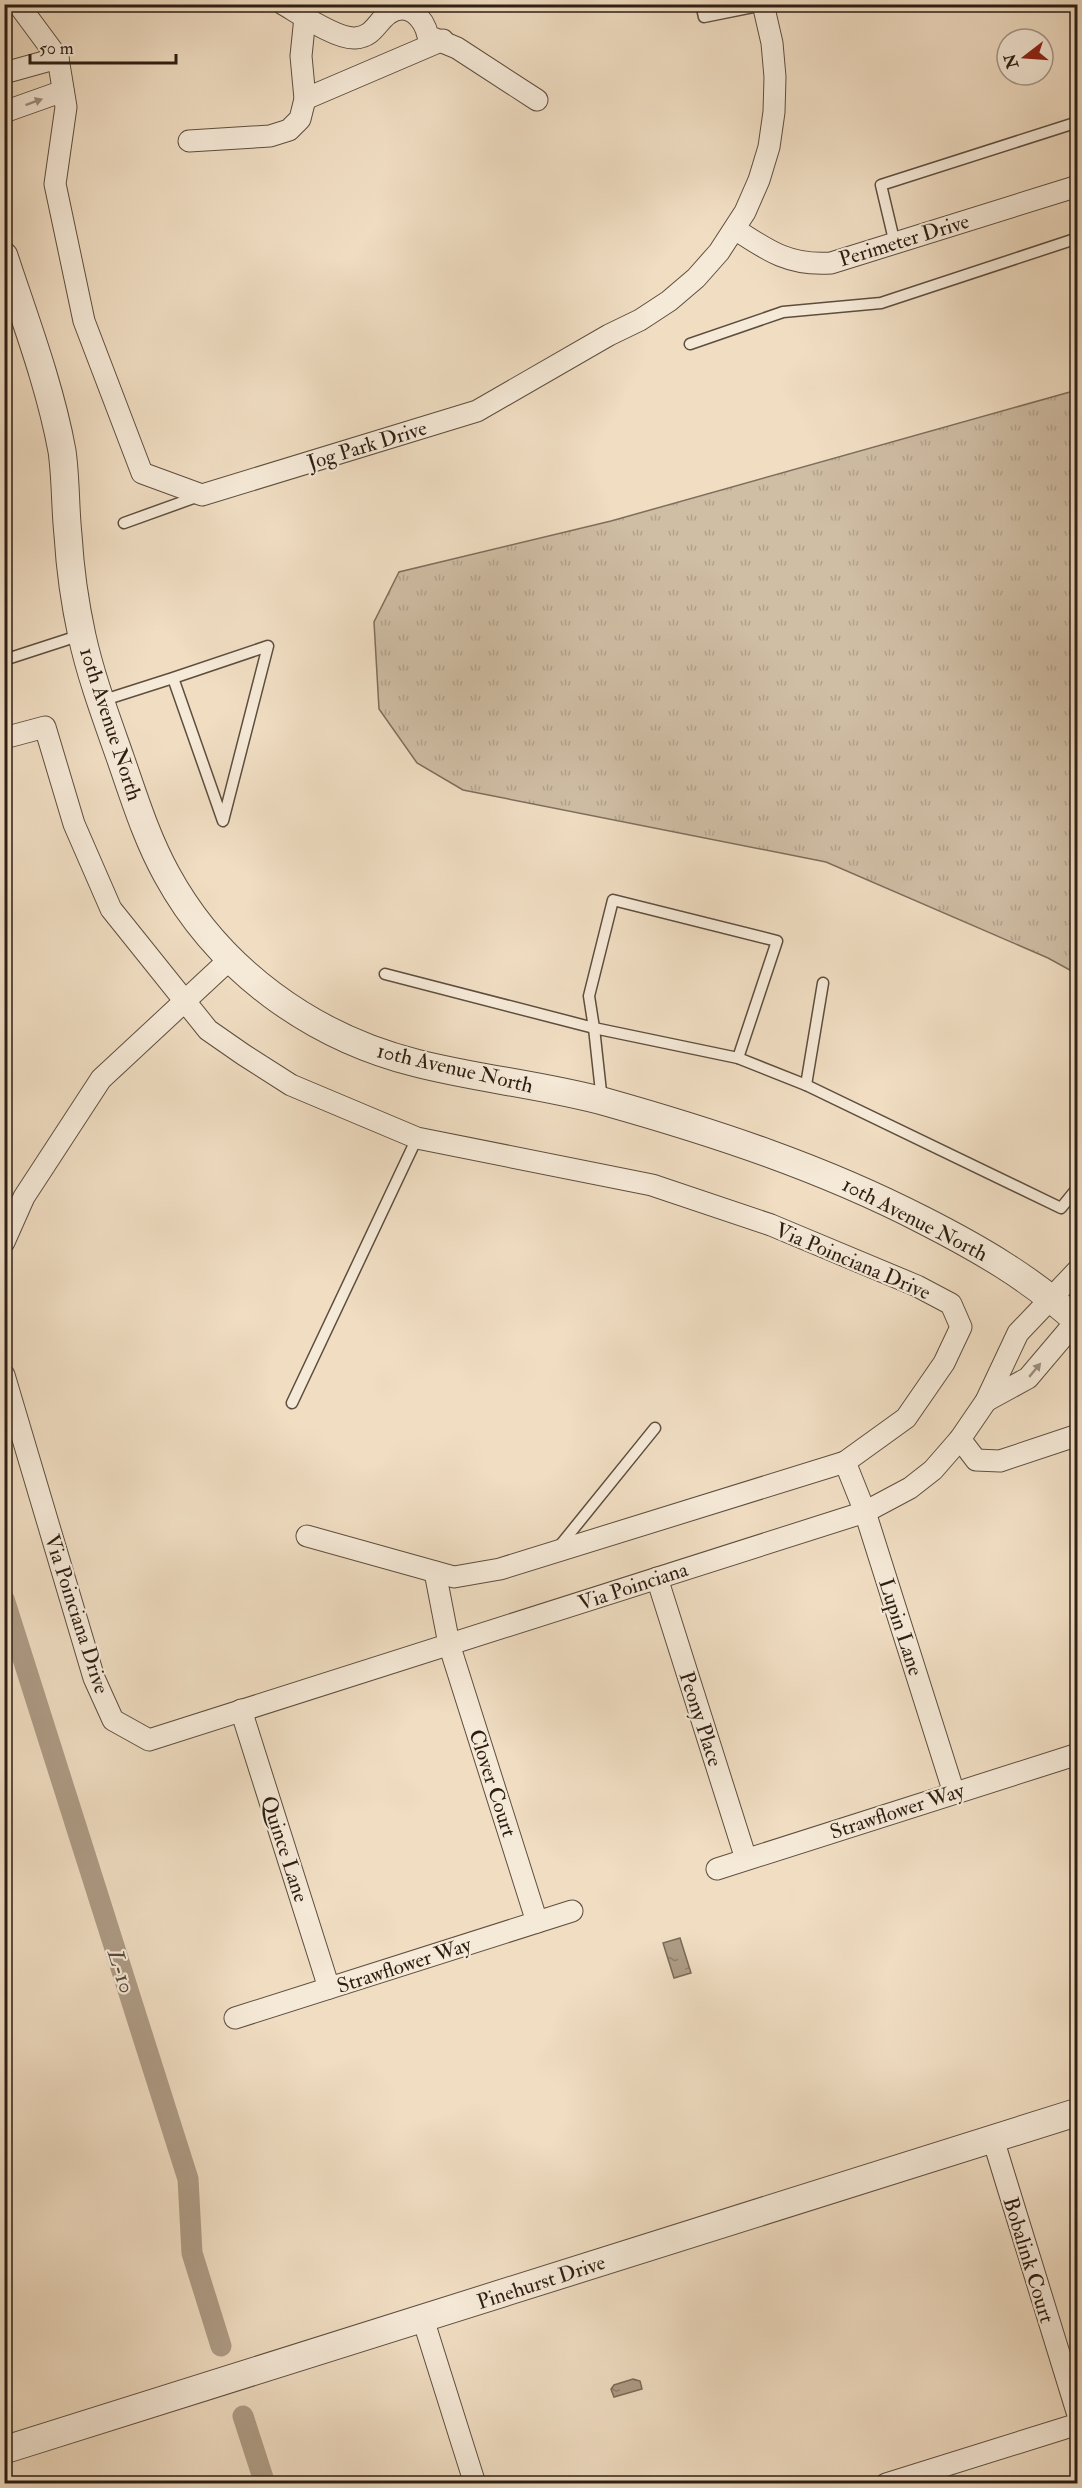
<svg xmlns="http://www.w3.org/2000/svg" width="1082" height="2488" viewBox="0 0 1082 2488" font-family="'IM FELL Double Pica',serif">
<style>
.grass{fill:url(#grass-tufts);stroke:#7e6e5c;stroke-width:1.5}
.water{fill:url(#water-ripples);stroke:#7a6a58;stroke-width:1.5}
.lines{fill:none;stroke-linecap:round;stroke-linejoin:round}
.canal{stroke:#ae9c86;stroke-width:21}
.service-casing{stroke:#5e4e3f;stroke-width:13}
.minor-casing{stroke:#5e4e3f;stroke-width:23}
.tertiary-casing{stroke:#5e4e3f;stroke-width:29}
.service{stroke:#f5e9d7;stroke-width:10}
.minor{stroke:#f5e9d7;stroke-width:21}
.tertiary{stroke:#f5e9d7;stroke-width:27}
.oneway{fill:#9b8e7f}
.labels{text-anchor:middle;stroke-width:4.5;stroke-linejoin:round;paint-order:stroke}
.street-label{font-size:21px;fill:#2d1e13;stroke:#f5e9d7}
.water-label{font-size:22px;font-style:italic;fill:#5a4a3b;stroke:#f5e9d7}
</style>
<defs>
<pattern id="grass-tufts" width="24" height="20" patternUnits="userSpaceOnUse" patternTransform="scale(1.5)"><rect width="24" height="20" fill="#cfbda4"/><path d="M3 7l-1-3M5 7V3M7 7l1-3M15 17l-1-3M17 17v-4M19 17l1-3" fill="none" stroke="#b2a28c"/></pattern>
<pattern id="water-ripples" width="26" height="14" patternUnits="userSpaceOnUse" patternTransform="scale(1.5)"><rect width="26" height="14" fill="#ae9c86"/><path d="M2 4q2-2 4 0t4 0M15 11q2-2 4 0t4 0" fill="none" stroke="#8e7f6c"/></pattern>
</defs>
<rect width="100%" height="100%" fill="#f0ddc2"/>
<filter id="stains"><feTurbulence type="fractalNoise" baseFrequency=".00333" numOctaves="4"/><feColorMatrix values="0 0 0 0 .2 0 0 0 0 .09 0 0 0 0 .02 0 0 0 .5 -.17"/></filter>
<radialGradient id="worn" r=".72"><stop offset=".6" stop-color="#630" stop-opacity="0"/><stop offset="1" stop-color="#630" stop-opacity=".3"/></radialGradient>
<polygon class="grass" points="1077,390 1077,974 1048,958 826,862 463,790 417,763 379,709 374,622 399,572 611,521"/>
<g class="water">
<polygon points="680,1938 691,1973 674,1978 663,1943"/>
<polygon points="633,2379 640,2381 642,2389 614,2397 611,2389 614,2385"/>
</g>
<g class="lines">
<g class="canal">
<polyline points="4,1599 188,2179 192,2253 221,2346"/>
<polyline points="243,2416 265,2484"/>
</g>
<g class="service-casing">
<g id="service">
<polyline points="701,4 704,17 763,5"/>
<polyline points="895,244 881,185 1078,122"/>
<polyline points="690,344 783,312 881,303 1078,238"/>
<polyline points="124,523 199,496"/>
<polyline points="4,660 81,635"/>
<polyline points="101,701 173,678 223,821 268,646 173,678"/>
<polyline points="385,974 594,1028 589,996 613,900 777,941 738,1058"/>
<polyline points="806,1085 823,983"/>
<polyline points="602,1101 594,1028 738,1058 806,1085 1061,1208 1078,1187"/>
<polyline points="292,1403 417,1138"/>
<polyline points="558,1548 655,1428"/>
</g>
</g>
<g class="minor-casing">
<g id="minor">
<polyline points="18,4 58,58 66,107 55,184 84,321 142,473 202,495 477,411 609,335 640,320 669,301 696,278 719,252 745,212 759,180 769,147 774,112 775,77 772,43 763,4"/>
<path d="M 283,4 C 300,14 336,39 355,38 C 373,37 376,23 388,14 C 408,0 424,18 428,36 L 457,48 L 537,100"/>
<polyline points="4,73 58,58"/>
<polyline points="305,99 443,40"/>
<polyline points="4,112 63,91"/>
<polyline points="189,141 270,136 289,130 300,119 305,99 301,56 305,17"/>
<path d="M 735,229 C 768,251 790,266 831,263 L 1078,186"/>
<polyline points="4,738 45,727 74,824 111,909 208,1030 244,1055 291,1085 417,1138 652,1185 771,1225 917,1286 951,1304 961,1327 944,1363 906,1418 845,1462 500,1569 454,1577 307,1536"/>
<polyline points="4,1242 24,1197 101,1079 230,959"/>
<polyline points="4,1375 94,1678 113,1720 149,1740 865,1512 910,1488 933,1470 960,1439 986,1401 1018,1333 1078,1270"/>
<polyline points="986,1401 1028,1378 1078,1319"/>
<polyline points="960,1439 976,1460 1000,1461 1078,1435"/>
<polyline points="845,1462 865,1512 954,1793"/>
<polyline points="435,1572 449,1644 537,1922"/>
<polyline points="657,1578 746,1859"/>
<polyline points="241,1710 329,1988"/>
<polyline points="717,1869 1078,1754"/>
<polyline points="235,2018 572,1911"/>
<polyline points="993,2139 1078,2415"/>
<polyline points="423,2319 475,2484"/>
<polyline points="886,2484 1078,2424"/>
</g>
</g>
<g class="tertiary-casing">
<g id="tertiary">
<path d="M 4,256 C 25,320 50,385 62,451 C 66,479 65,507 68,535 C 70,568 75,604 82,636 C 91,677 106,717 120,757 C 134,797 146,837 167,875 C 219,970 312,1037 416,1063 C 478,1079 544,1085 606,1102 C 716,1133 822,1168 923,1220 C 978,1248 1032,1279 1078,1322"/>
<polyline points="4,2450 1078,2112"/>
</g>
</g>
<use href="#service" class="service"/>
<use href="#minor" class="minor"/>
<use href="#tertiary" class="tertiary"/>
</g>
<defs><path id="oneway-solid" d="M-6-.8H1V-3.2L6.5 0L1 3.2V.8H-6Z" transform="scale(1.5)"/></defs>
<g class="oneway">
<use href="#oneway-solid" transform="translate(34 102) rotate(-20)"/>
<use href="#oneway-solid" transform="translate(1035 1370) rotate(-50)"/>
</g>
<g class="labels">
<g class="street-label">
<text transform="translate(904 240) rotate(-17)" y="7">Perimeter Drive</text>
<text transform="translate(367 445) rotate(-17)" y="7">Jog Park Drive</text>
<text transform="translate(111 724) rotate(72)" y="7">10th Avenue North</text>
<text transform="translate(455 1068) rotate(13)" y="7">10th Avenue North</text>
<text transform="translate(915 1219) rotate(27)" y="7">10th Avenue North</text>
<text transform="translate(853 1261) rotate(23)" y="7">Via Poinciana Drive</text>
<text transform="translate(633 1586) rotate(-18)" y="7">Via Poinciana</text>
<text transform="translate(77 1614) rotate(72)" y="7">Via Poinciana Drive</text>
<text transform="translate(901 1627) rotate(72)" y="7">Lupin Lane</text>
<text transform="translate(701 1719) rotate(72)" y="7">Peony Place</text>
<text transform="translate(493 1783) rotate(72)" y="7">Clover Court</text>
<text transform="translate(897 1811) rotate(-18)" y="7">Strawflower Way</text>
<text transform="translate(285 1849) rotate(72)" y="7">Quince Lane</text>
<text transform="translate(404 1965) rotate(-18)" y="7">Strawflower Way</text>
<text transform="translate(1029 2260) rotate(73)" y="7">Bobalink Court</text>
<text transform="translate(541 2282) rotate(-18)" y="7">Pinehurst Drive</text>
</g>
<g class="water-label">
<text transform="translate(122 1971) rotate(72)" y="8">L-10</text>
</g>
</g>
<rect width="1082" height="2488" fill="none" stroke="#f0ddc2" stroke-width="24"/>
<rect x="6" y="6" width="1070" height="2476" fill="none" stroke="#2d1e13" stroke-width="3"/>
<rect x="12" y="12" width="1058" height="2464" fill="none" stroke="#2d1e13" stroke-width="1.5"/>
<g transform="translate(1025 57) rotate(253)"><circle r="28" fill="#f5e9d7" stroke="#a59889" stroke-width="1.5"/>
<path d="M0-4.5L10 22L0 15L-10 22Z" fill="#8f2418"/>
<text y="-9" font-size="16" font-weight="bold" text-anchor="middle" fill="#2d1e13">N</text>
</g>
<path d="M30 54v9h146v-9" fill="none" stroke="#2d1e13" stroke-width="3"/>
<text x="39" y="54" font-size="18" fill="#2d1e13" stroke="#f5e9d7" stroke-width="4.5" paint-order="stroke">50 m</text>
<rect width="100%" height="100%" filter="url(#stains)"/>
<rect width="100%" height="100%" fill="url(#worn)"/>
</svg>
